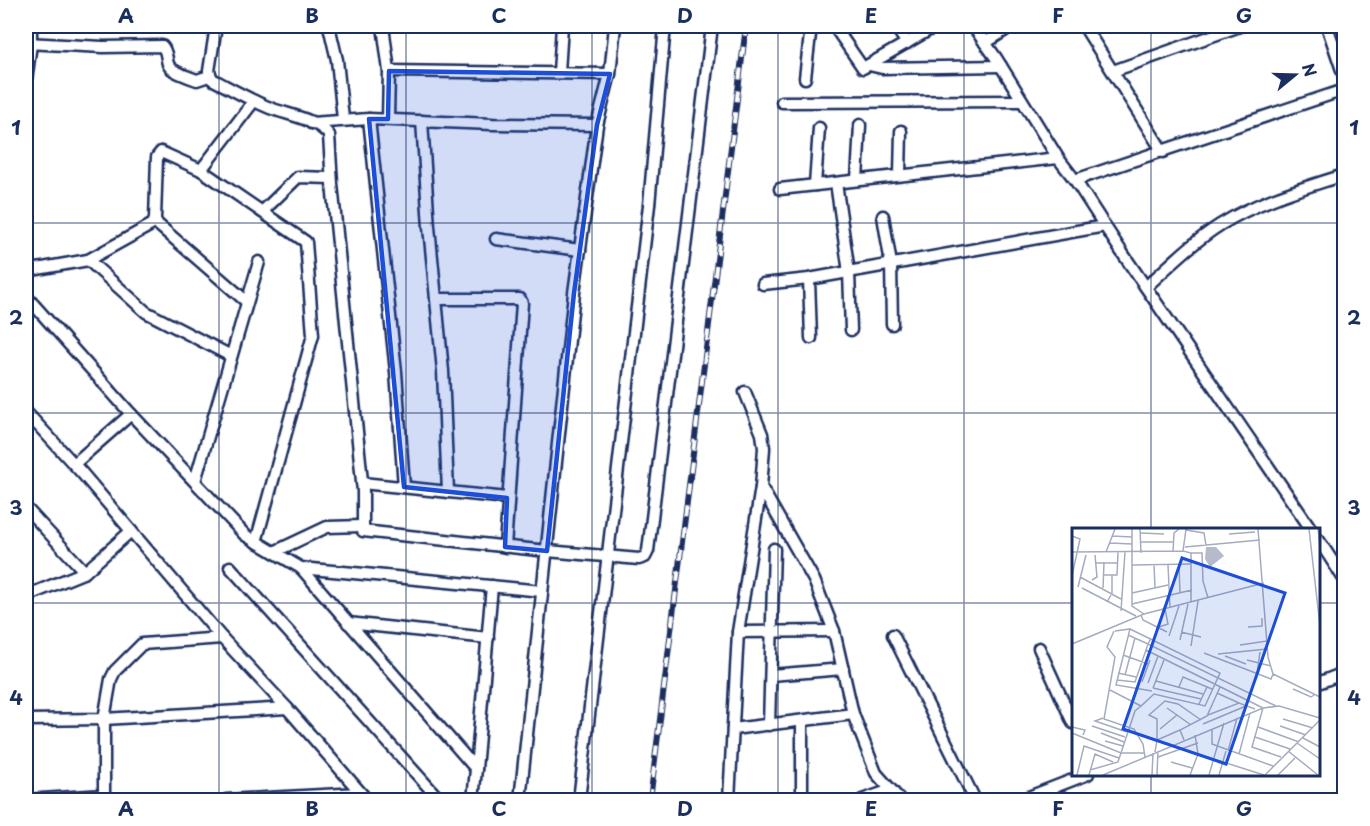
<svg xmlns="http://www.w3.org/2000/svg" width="1370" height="826" viewBox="0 0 1370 826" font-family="'Playpen Sans',sans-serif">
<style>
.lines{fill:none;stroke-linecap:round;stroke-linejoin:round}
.street-casing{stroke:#1b2f5e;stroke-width:15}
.street{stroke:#fff;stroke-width:10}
.rail-casing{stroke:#1b2f5e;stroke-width:6}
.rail{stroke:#fff;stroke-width:4;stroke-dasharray:11;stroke-linecap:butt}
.marked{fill:#1d4ed8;fill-opacity:0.2;stroke:#1d4ed8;stroke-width:4.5;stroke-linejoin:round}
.grid{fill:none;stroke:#1b2f5e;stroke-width:1.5;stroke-opacity:0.55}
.inset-road{fill:none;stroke:#a4acbf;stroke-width:1.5}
.view{fill:#1d4ed8;fill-opacity:0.15;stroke:#1d4ed8;stroke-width:3}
.inset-edge{fill:none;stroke:#1b2f5e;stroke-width:3}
.neatline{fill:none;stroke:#1b2f5e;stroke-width:2}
.grid-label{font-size:20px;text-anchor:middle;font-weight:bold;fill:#1b2f5e}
</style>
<rect width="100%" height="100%" fill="#fff"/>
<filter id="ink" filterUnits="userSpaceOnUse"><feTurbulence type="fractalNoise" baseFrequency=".0167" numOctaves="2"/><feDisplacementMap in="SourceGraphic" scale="12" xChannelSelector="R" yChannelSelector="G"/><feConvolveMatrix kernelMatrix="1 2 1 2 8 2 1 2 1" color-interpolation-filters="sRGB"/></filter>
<g filter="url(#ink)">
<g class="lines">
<g class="street-casing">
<g id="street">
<path d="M 216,26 L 209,71 L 212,79 C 231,89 250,100 270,108 C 288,115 317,119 329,135 L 332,184 L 363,491 L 363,531 L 547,551 L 639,559 L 645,557 L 648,551 L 712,26"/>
<polyline points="329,26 337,60 343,119"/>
<polyline points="383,26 389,71 388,119"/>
<polyline points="834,26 863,68 936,26"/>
<polyline points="895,26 907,43"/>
<polyline points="973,26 996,58 1058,158 1075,180 1121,251 1311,529"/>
<polyline points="1084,26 1163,152"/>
<polyline points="1327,26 1344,76"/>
<path d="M 26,43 L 103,47 L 162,46 C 167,51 166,57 168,64 C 171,72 189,77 197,80 L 209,76"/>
<polyline points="985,43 1012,26"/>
<polyline points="869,65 882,68 1001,66"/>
<polyline points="389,71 610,74"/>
<polyline points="1113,71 1240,26"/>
<polyline points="559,72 562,26"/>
<polyline points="805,78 811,26"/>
<polyline points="26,81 31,44 31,26"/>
<polyline points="782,102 1021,101"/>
<polyline points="369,119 396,372 404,487"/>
<polyline points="422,121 429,227 443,371 448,492"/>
<polyline points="311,123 369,119 492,124 597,125"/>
<polyline points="201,170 254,101"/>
<polyline points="900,175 901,131"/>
<polyline points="857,180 860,125"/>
<polyline points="1075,180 1344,90"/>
<polyline points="836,183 849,272 851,330"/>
<polyline points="815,185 819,128"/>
<polyline points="780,189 1058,158"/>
<polyline points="263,211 298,177 331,178"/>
<polyline points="883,216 891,264 892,324"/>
<polyline points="155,222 247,302"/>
<polyline points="496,239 580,250"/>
<polyline points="88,260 146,312 231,356"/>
<polyline points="26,271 88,260 153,224 155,219 157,157 161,152 201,170 306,242 313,335 256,542"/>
<polyline points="809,279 811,338"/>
<polyline points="763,284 809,279 1105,226"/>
<path d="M 1146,287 C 1170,265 1193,242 1220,225 C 1258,201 1303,188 1344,175"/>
<polyline points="26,296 131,414"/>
<polyline points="436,299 520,299 522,303 505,547"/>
<polyline points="26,412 82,473 222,638 287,708 367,800"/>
<polyline points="74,464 131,414 245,535 301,568 542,591"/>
<polyline points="195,481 259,262"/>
<polyline points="362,483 507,498"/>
<polyline points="761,487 814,580 834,631 853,714 876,773 900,800"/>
<polyline points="26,508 85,572"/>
<polyline points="1318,539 1344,579"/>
<polyline points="274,552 327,527 362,526"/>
<polyline points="230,567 440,800"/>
<polyline points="301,568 476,769 473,800"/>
<polyline points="26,596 85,572 131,531"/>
<polyline points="348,623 488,638"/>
<polyline points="738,632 834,631"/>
<polyline points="893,635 975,800"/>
<polyline points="1039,648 1073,723"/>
<polyline points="771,675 843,669"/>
<polyline points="1318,683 1344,673"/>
<polyline points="26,720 104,719 287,708"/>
<polyline points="802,721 802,800"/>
<polyline points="769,725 774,549"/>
<polyline points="733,729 853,714"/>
<polyline points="476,769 492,586"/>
<polyline points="26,800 104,795"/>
<polyline points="104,800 104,719 111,679 115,671 142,644 222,638"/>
<polyline points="226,800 360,793"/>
<polyline points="520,800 574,293 597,125 610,74 615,26"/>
<polyline points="579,800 649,205 665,26"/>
<polyline points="729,800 738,632 761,487 764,448 762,434 745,392"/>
<polyline points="862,800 891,790"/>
<polyline points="1021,800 1088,774"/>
</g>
</g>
<use href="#street" class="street"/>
<g class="rail-casing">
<polyline id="rail" points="650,800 746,26"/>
</g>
<use href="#rail" class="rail"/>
</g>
</g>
<path class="marked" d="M 389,71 L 610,74 L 597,125 L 574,293 L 547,551 L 505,547 L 507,498 L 404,487 L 369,119 L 388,119 Z"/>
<path class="grid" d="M 219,26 L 219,800M 406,26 L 406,800M 592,26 L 592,800M 778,26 L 778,800M 964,26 L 964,800M 1151,26 L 1151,529M 26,223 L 1344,223M 26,413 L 1344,413M 26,603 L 1073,603M 1318,603 L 1344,603M 1151,774 L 1151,800"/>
<g transform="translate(1072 528)">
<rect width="248" height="248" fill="#fff"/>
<path d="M 134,19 L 144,19 L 152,28 L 138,39 L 133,31 Z" fill="#b5bbca"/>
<path class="inset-road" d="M 60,1 L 60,78 L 72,86M 68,1 L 69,25M 186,1 L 196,129 L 201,146 L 248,169M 237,1 L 248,98M 246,1 L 248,19M 114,2 L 132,5 L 134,17M 69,5 L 92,6M 157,6 L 183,4M 0,8 L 8,11 L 0,48M 40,8 L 60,9M 69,14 L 101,14M 38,15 L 60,16M 113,19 L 188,12M 111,23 L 119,25 L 119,74M 0,24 L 111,23 L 114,1M 34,24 L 43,1M 101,24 L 102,5 L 107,1M 119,25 L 130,25 L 131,53 L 136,70M 24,35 L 46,35M 82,36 L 83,60M 60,37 L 120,36M 96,37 L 98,80M 107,37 L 108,65M 32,47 L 45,47 L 46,24M 8,49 L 49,71M 20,52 L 25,49 L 23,27M 6,59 L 14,27M 10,60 L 64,88M 31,60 L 32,34M 60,65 L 96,57M 35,74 L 40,65 L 40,47M 60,76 L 120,62M 49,83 L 53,24M 69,87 L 71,92 L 95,104M 87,99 L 96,96 L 93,81M 176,99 L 190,98 L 190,90M 42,103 L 35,119 L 43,129 L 32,191 L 62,201 L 71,216 L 73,229M 43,103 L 58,101 L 44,157 L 80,163M 109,104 L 129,109M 56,107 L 76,116 L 79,110M 97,108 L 107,78M 108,112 L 116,76M 0,116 L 72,86 L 192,55M 168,117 L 195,113M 119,118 L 126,73M 132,125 L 199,151 L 201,146M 146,126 L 195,121M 51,127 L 76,136M 153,128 L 174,136M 175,132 L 199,138M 46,145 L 64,149M 185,145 L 188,124M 53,147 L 63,110M 45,152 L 63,154 L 74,122M 84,153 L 131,166M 70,154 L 78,132M 76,155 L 86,128M 107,159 L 111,149 L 140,161M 81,160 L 129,171M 81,160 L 92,132M 221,161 L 239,169 L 242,167M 38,162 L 69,178 L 82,166 L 133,178 L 148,145 L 58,101M 145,165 L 167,175M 127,176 L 135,159M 204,178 L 76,116 L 74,122 L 191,180 L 180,219 L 209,229M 95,180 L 119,197M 136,187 L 167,175 L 183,181M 31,190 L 23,193 L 55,204M 211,191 L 241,200M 131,196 L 174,178M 20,198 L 53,209M 208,198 L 234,207M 0,199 L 13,202 L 11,207M 186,199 L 227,214M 88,201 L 105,187M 140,201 L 140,216 L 201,238M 0,205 L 49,225 L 72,225M 29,205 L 52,214M 183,209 L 218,221M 231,210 L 248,219M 85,212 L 85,191 L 77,187 L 93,173 L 106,176 L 129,192M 112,212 L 108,202 L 135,188 L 148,159M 33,213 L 51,218M 225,215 L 248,231M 156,223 L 165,190M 216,223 L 246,247M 83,224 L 85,212 L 108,202M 126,226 L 192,247M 167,226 L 178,185M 86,229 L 126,215M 99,234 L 120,240M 18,242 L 46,234 L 63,183 L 69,178M 5,247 L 12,218 L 47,230M 17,247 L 23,226 L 41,234M 31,247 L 191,180 L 207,178 L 248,190M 80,247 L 81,225M 85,247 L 86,223M 118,247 L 126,226 L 123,207M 137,247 L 152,195M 147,247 L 154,223M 193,247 L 248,192M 206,247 L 223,230"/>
<path class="view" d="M 110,30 L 213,65 L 154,236 L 51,201 Z"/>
<rect width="248" height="248" class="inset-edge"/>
</g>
<rect width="1370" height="826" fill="none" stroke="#fff" stroke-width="66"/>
<g transform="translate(1295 75) rotate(71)" stroke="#ffffff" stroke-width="4.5" paint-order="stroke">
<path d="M0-4.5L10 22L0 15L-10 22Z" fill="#1b2f5e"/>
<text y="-9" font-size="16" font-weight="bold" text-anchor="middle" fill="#1b2f5e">N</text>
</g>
<rect x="33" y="33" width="1304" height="760" class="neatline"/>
<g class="grid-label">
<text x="126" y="23">A</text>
<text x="312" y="23">B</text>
<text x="499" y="23">C</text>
<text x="685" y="23">D</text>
<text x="871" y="23">E</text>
<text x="1058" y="23">F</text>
<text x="1244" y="23">G</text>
<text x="16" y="135">1</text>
<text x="1354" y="135">1</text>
<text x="16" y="325">2</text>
<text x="1354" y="325">2</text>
<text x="16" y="515">3</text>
<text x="1354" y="515">3</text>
<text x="16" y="705">4</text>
<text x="1354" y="705">4</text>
<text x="126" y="816">A</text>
<text x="312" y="816">B</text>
<text x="499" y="816">C</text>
<text x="685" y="816">D</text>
<text x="871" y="816">E</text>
<text x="1058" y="816">F</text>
<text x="1244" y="816">G</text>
</g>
</svg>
